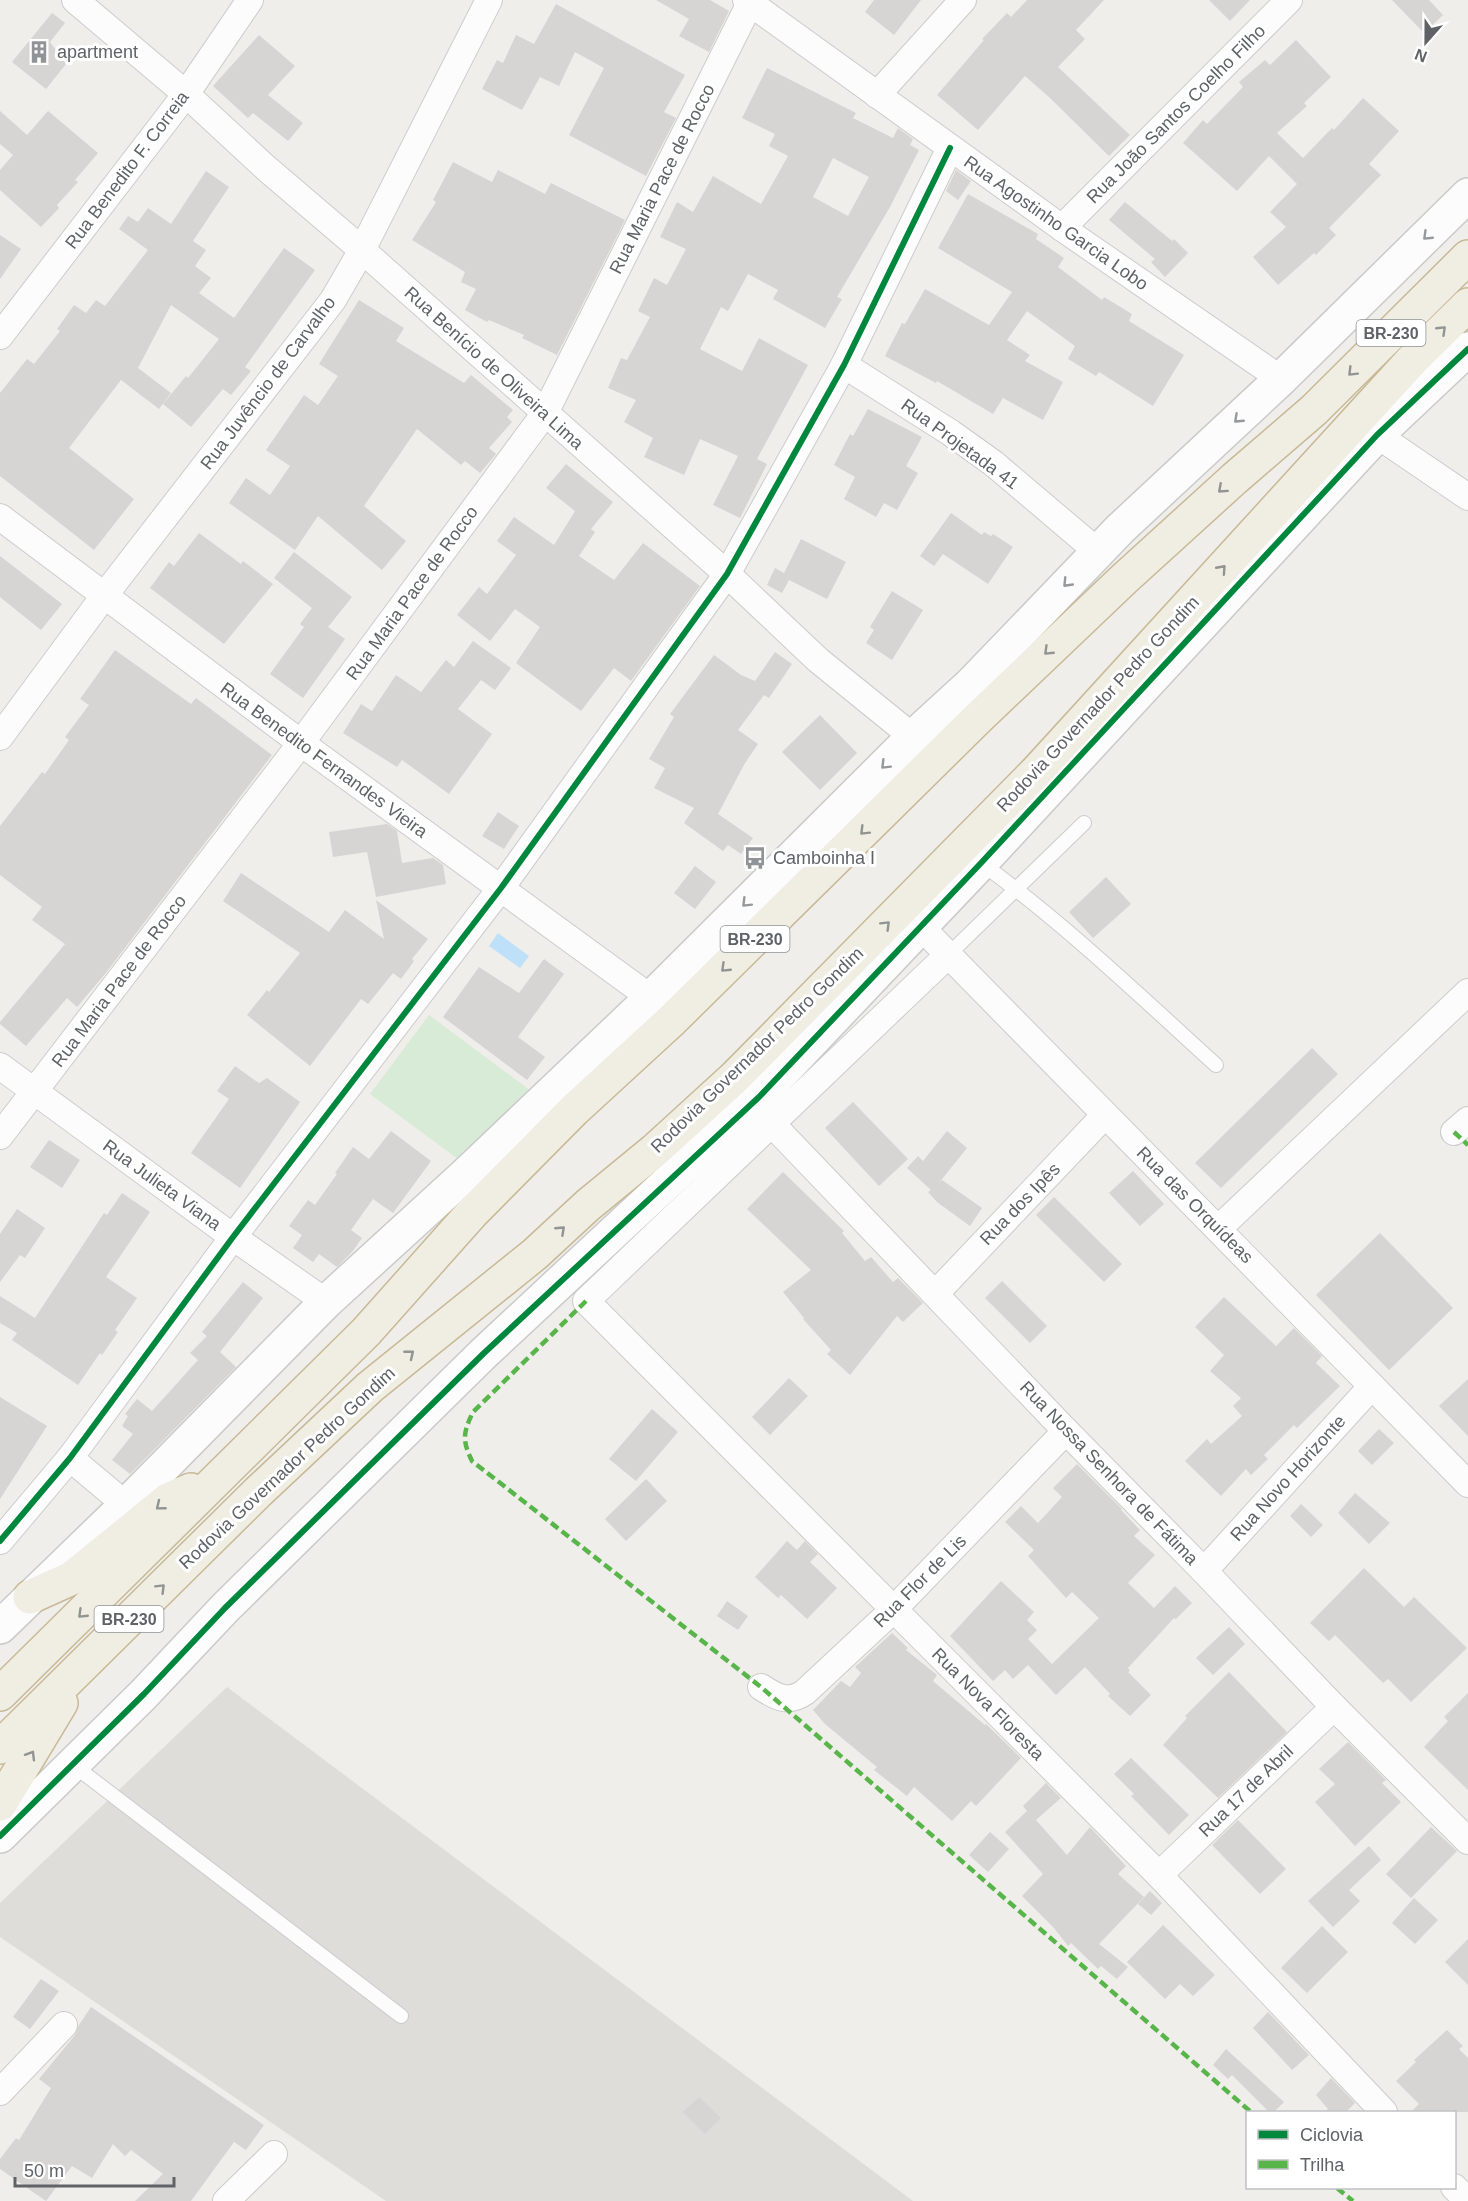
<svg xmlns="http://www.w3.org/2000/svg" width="1468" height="2201" viewBox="0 0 1468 2201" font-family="Arial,sans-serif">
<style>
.industrial{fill:#dfddda}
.green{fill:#d8ebd6}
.water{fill:#bfe0f9}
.building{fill:#d6d5d3;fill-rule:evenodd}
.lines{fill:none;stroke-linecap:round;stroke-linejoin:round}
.lane-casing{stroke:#cbcccc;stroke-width:16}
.street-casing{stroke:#cbcccc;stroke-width:28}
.secondary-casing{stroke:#cacacb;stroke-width:36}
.highway-casing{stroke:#c8b996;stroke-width:36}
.lane{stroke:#fdfcfc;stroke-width:14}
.street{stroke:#fdfcfc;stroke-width:26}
.secondary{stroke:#fdfcfc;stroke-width:33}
.highway{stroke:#f0ede3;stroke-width:33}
.quiet{stroke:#58b549;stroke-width:4.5;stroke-dasharray:9 4.5;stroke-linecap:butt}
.cycleway-casing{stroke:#fff;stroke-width:10}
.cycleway{stroke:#00873e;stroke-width:6}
.oneway{stroke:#96999c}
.oneway2{stroke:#929393}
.labels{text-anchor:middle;stroke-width:6;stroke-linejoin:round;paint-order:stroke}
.shield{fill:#fff;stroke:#8f9295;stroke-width:1.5}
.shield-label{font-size:16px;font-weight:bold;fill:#5f6368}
.poi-label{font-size:18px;fill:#5f6368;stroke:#fff;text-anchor:start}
.street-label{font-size:18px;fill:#5f6368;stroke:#fff}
</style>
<rect width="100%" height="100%" fill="#efeeea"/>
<polygon class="industrial" points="227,1687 913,2201 386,2201 0,1937 0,1903"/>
<polygon class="green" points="429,1015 531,1091 466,1165 370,1094"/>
<polygon class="water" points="498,933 529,956 520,968 489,946"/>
<g class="building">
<polygon points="656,0 710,0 729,11 709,52 679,36 689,19"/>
<polygon points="874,0 921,0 894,35 865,12"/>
<polygon points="1027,0 1104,0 1076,30 1085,39 1058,67 1130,135 1109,156 1050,98 1025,76 978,130 937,95 984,40 982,39 1007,13 1011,17"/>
<polygon points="1209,0 1250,0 1230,21"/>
<polygon points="1392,0 1429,0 1443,15 1424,33"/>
<polygon points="556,4 685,75 664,112 676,118 646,176 569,135 604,68 575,52 559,86 540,77 522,110 482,89 497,60 503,63 516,35 534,44"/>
<polygon points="52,13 65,23 50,42 66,64 46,89 12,62"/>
<polygon points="259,35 295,66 268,95 303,123 288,141 253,113 248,118 213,86"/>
<polygon points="1296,40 1331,77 1304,103 1307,106 1277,133 1303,158 1332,128 1334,130 1363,98 1399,131 1369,164 1381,175 1329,228 1336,235 1316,255 1314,253 1278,285 1253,257 1286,227 1270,212 1297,184 1269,156 1237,191 1183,143 1203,120 1207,124 1243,87 1239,82 1265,60 1270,65"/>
<path d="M 767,68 L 856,113 L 853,118 L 893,138 L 898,128 L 913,139 L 910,145 L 919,150 L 890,207 L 837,297 L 842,299 L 825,328 L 773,299 L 778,290 L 748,274 L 728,311 L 721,307 L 700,349 L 742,371 L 759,338 L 808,365 L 757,459 L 767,464 L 740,518 L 713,505 L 738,456 L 700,439 L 684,475 L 644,457 L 653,438 L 624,422 L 636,400 L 608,388 L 621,358 L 627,360 L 650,317 L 638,311 L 654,278 L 667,285 L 686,249 L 660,237 L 677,202 L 693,212 L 713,176 L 761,204 L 788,156 L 769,146 L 775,134 L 742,118 ZM 833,158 L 869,177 L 848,216 L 813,197 Z"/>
<polygon points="0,111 27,135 48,111 98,153 75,180 78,182 57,205 59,208 41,227 0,190 0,170 13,155 0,144"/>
<polygon points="453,162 492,182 498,170 545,194 551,183 625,220 557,355 522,338 524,335 489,320 487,322 465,310 476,289 461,282 465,272 412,240 436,202 433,200"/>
<polygon points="956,170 971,181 958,200 946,191"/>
<polygon points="206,171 229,187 193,241 206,250 195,266 211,278 199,293 234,318 284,248 315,270 245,367 251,371 231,395 223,389 191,427 163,404 186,376 188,378 219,339 171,305 138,368 171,393 159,409 121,380 69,448 134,499 94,550 0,476 0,393 27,359 34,364 60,331 57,329 74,305 86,313 96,300 105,306 148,250 119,229 128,216 138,222 148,208 171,224"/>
<polygon points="968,194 1038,234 1036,239 1064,258 1058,267 1102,300 1104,297 1132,314 1129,321 1184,355 1153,406 1099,372 1096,376 1068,359 1075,346 1027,311 1007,340 1030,355 1025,361 1063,382 1043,420 1003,398 993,414 937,381 936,383 885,356 902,323 905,324 925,289 989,325 1012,292 938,248"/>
<polygon points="1125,202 1172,241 1174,239 1188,253 1165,277 1151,262 1155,259 1109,220"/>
<polygon points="0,235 21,249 0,279"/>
<polygon points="359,300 404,328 396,341 464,383 471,375 513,410 507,417 512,422 489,448 496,454 480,473 465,461 461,465 417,429 364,506 406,541 382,570 318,516 295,550 229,503 246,478 270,495 290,466 266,450 304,395 318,405 338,376 319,364"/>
<polygon points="868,409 922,437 906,466 918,473 897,510 884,503 876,517 844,499 855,477 834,465 850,434 853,436"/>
<polygon points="566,464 613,502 591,529 595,532 579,556 614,580 643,543 700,586 631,681 614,668 581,711 516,663 540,627 515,609 490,641 457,615 479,587 487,594 516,555 497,541 514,517 554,545 575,511 546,488"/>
<polygon points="951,513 982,535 984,532 991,536 993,534 1013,547 988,584 943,554 934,566 920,556"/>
<polygon points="199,533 241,564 243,561 273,584 224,644 150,588 169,562 174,566"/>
<polygon points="801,539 846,562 827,599 789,580 782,593 767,585 775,568 784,573"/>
<polygon points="294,552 352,597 328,627 345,639 303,698 270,674 304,627 300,624 312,608 274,578"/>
<polygon points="0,556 62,604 41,630 0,597"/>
<polygon points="892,591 923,610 892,660 866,643 874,630 870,627"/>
<polygon points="473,641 511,668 495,690 481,680 458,709 492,734 449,794 402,760 397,767 343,733 361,704 372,711 396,675 421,692 446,660 454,667"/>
<polygon points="115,650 191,704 196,698 272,755 105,974 77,1007 67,998 26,1046 0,1024 0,1022 65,944 32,920 42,907 0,875 0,826 42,772 45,774 69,740 65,737 89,705 80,699"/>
<polygon points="775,652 792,664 769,698 764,695 738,730 758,744 745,763 718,814 753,838 741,854 728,845 723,851 684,823 694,808 654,788 665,768 649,759 674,717 670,714 714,655 741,675 755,681"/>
<polygon points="820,715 857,753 820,790 782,752"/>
<polygon points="498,812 519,826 504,849 482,836"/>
<polygon points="387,824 397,831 402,863 433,858 443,865 446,884 376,897 367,852 333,857 329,832"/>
<polygon points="695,866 716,882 695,909 674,893"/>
<polygon points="241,873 329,932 345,910 384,939 376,900 428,939 412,959 414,961 401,979 393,973 368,1004 361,999 310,1066 247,1015 267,990 269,992 300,953 223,901"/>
<polygon points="1106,877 1131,904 1093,938 1069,912"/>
<polygon points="544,959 564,974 518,1037 545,1057 527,1080 443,1017 479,967 519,993"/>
<polygon points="1312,1048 1338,1074 1221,1188 1195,1163"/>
<polygon points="235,1066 259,1083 267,1078 300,1102 240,1188 191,1153 229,1099 217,1091"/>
<polygon points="853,1102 908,1159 879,1186 825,1128"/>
<polygon points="391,1131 431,1161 393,1213 373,1199 351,1230 362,1238 352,1252 337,1267 319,1254 313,1262 293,1248 302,1235 289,1226 308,1200 315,1205 337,1174 335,1173 353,1147 369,1159"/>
<polygon points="947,1131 967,1148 938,1184 942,1180 982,1208 970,1226 937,1202 928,1192 931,1190 907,1168 918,1156 923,1161"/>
<polygon points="49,1140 80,1160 62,1188 30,1167"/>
<polygon points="1133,1171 1164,1204 1140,1226 1109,1193"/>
<polygon points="783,1172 844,1231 842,1233 865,1261 871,1257 893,1282 898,1278 923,1303 903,1322 897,1316 850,1375 827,1354 831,1350 803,1319 804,1318 783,1292 811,1270 747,1209"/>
<polygon points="122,1193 150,1212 106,1277 137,1298 115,1330 118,1332 102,1355 100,1353 78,1385 12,1340 17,1333 0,1323 0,1296 35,1318 104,1213 107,1215"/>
<polygon points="1054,1197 1122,1264 1104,1282 1036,1215"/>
<polygon points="17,1209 45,1228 25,1258 20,1255 0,1282 0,1234"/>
<polygon points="1380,1233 1453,1308 1389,1370 1316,1295"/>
<polygon points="1002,1281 1047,1326 1030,1343 985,1298"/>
<polygon points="243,1282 263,1298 220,1352 236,1367 130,1474 112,1460 133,1434 122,1426 128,1416 125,1414 137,1399 152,1411 198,1360 190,1353 207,1336 202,1332"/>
<polygon points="1224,1297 1276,1346 1294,1328 1322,1356 1316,1363 1340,1386 1297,1428 1294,1425 1264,1455 1268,1459 1251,1475 1246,1469 1221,1496 1185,1461 1207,1439 1211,1444 1242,1416 1233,1406 1241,1398 1210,1371 1224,1355 1195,1327"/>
<polygon points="789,1378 808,1396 770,1435 752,1417"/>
<polygon points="1468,1379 1468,1436 1439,1406"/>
<polygon points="0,1397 47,1426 0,1499"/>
<polygon points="652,1409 678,1432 636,1481 609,1459"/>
<polygon points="1379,1429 1394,1443 1372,1465 1358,1451"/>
<polygon points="1077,1464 1122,1509 1121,1510 1140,1530 1134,1536 1155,1555 1128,1583 1154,1608 1175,1586 1192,1603 1176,1619 1174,1618 1128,1668 1130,1671 1128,1672 1151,1695 1130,1716 1108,1696 1110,1694 1085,1667 1056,1695 1028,1665 1013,1679 1005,1670 993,1681 950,1636 1001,1581 1034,1612 1027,1620 1037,1630 1028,1639 1052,1664 1099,1618 1072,1592 1066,1598 1028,1556 1034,1550 1005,1522 1021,1506 1038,1523 1062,1497 1053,1488"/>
<polygon points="646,1479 667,1501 626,1541 605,1519"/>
<polygon points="1355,1493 1390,1523 1369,1544 1338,1513"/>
<polygon points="1301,1504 1323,1525 1311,1537 1290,1516"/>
<polygon points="787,1541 797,1550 805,1541 818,1554 810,1562 837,1588 807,1619 781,1595 778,1598 755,1577"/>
<polygon points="1364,1568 1404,1607 1414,1597 1467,1648 1411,1702 1388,1679 1383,1683 1335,1635 1329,1641 1310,1623"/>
<polygon points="727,1601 748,1616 738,1630 717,1616"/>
<polygon points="1229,1627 1245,1644 1213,1675 1196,1658"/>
<polygon points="892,1633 908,1648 906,1650 937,1675 933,1681 985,1725 986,1724 1021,1758 976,1806 971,1801 952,1821 914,1787 907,1796 874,1770 877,1767 825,1724 813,1710 841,1681 850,1687 861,1673 855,1667"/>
<polygon points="1229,1672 1287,1732 1218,1798 1163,1745 1187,1718 1185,1716"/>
<polygon points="1468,1693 1468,1790 1424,1747 1448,1721 1444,1717"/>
<polygon points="1348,1742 1386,1780 1382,1783 1401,1802 1355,1846 1315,1802 1335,1784 1319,1769"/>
<polygon points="1131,1758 1189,1815 1169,1835 1131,1796 1134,1794 1114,1774"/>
<polygon points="1046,1783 1061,1798 1036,1820 1067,1855 1090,1827 1126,1866 1118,1874 1144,1897 1099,1944 1128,1967 1117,1979 1101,1966 1098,1969 1071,1943 1068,1946 1054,1928 1022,1896 1043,1874 1005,1832 1027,1811 1023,1806"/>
<polygon points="1238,1820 1286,1869 1260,1894 1212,1845"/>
<polygon points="1431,1827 1457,1851 1411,1898 1386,1874"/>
<polygon points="990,1832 1009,1849 988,1872 969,1855"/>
<polygon points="1369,1846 1381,1860 1349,1890 1360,1901 1333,1927 1308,1901"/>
<polygon points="1150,1891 1162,1903 1151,1915 1138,1904"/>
<polygon points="1414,1898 1438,1920 1415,1944 1392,1923"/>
<polygon points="1163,1925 1215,1975 1193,1996 1180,1984 1165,1999 1127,1962"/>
<polygon points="1322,1926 1348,1952 1307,1993 1281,1968"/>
<polygon points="1468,1939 1468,1985 1445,1962"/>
<polygon points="41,1979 59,1991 30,2029 13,2017"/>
<polygon points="91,2007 264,2125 246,2150 234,2142 191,2201 135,2201 163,2174 131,2150 125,2156 113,2144 92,2178 72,2166 46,2201 0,2169 0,2159 16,2138 19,2140 51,2088 39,2079 75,2035 79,2025"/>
<polygon points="1268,2012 1309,2055 1292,2070 1253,2028"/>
<polygon points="1447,2030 1463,2046 1459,2049 1468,2058 1468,2112 1411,2112 1419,2104 1396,2081 1416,2062 1414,2060"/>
<polygon points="1226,2049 1284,2102 1274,2112 1269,2112 1232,2075 1228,2079 1213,2065"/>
<polygon points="1331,2078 1355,2103 1346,2112 1325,2112 1328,2109 1316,2095"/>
<polygon points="699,2097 721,2118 705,2134 683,2112"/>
</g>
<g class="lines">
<g class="lane-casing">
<g id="lane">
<path d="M 981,863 C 1065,924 1140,996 1216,1065"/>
<polyline points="948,955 1084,823"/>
<polyline points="72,1764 401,2016"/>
</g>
</g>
<g class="street-casing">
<g id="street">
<polyline points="75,0 186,94 266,168 362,250 727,574 818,660 913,737"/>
<polyline points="746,0 1062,228 1281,379"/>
<polyline points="877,95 963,0"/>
<polyline points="1062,228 1289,0"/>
<polyline points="0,336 186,94 250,0"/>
<polyline points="844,365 951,433 993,463 1098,552"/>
<polyline points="1377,435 1468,497"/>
<polyline points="0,517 301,743 651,998"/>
<polyline points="0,737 104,596 333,300 362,250 489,0"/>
<polyline points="921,927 1468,1484"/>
<polyline points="948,955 586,1301 1159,1875 1384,2112"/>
<polyline points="0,1066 233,1237 326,1302"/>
<polyline points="764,1108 771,1123 1066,1431 1204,1571 1334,1707 1468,1841"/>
<polyline points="1454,1132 1468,1120"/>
<polyline points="0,1136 301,743 545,413 750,3"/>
<polyline points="1218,1229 1468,992"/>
<polyline points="936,1293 1105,1115"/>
<polyline points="70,1458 126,1505"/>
<polyline points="0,1541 70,1458 233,1237 501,888 727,574 844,365 950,148"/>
<polyline points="1204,1571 1372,1386"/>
<path d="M 761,1687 C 776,1697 788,1704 805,1692 L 893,1610 L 1066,1431"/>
<polyline points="1159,1875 1334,1707"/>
<polyline points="0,2092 64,2025"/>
<polyline points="1454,2187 1468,2201"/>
<polyline points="226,2201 274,2154"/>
</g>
</g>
<g class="secondary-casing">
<g id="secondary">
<polyline points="0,1627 126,1505 326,1302 465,1175 651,998 913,737 971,684 1120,529 1281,379 1468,195"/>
<polyline points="0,1836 144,1694 225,1608 483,1354 759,1097 981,863 1377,435 1468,349"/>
</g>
</g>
<g class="highway-casing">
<g id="highway">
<polyline points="30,1597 72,1578 168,1500 191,1490"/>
<polyline points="0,1694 366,1332 472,1213 574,1110 672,1020 976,720 1124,579 1234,479 1314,410 1468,257"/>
<polyline points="0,1747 258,1492 370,1387 535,1254 588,1205 655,1150 735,1077 1037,771 1414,358 1468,305"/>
<polyline points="0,1804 61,1703"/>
</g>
</g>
<use href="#lane" class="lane"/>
<use href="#street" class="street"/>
<use href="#secondary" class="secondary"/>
<use href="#highway" class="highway"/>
<g class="quiet">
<polyline points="1454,1132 1468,1145"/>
<path d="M 586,1301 L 473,1412 C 463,1433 462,1440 472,1461 L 761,1687 L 1251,2112"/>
<polyline points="1337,2188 1353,2201"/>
</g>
<g class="cycleway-casing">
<g id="cycleway">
<polyline points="0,1541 70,1458 233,1237 501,888 727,574 844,365 950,148"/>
<polyline points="0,1836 144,1694 225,1608 483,1354 759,1097 981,863 1377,435 1468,349"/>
</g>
</g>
<use href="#cycleway" class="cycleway"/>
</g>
<defs><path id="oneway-chevron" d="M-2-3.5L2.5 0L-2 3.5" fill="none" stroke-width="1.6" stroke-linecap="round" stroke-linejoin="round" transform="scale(1.5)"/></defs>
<g class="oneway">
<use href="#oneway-chevron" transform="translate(1427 236) rotate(136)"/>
<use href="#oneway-chevron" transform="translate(1238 419) rotate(137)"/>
<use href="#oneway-chevron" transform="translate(1067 583) rotate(134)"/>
<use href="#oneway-chevron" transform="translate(885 765) rotate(135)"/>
<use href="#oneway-chevron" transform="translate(746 903) rotate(135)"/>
</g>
<g class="oneway2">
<use href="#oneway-chevron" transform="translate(1442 330) rotate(-44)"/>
<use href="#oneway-chevron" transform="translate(1352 372) rotate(135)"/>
<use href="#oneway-chevron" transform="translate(1222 489) rotate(138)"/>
<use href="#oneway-chevron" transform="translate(1222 569) rotate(-48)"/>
<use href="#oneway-chevron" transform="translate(1048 651) rotate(136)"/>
<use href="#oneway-chevron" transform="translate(864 831) rotate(135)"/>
<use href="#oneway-chevron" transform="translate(886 925) rotate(-45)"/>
<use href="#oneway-chevron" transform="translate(725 968) rotate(136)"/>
<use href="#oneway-chevron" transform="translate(561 1230) rotate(-43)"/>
<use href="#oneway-chevron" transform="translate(410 1354) rotate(-39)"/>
<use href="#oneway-chevron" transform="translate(160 1506) rotate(141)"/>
<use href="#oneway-chevron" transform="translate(161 1588) rotate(-45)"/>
<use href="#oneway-chevron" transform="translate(82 1614) rotate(136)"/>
<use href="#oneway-chevron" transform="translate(31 1755) rotate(-59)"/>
</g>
<defs>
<g id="building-bare" transform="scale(1.8)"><path d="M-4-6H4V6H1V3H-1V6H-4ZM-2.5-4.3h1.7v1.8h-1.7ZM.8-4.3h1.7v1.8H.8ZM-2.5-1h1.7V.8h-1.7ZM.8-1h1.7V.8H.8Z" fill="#919496" stroke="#fff" stroke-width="2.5" paint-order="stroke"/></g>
<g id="bus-bare" transform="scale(1.8)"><path d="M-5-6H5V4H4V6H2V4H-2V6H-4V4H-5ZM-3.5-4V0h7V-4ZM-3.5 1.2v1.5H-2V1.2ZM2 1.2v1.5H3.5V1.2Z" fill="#919496" stroke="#fff" stroke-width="2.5" paint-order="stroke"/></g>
</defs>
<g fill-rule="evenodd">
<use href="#building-bare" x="39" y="52"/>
<use href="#bus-bare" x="755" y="858"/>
</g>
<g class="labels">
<g class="shield">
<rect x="1356.5" y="320" width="69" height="26" rx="4.5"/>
<rect x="720.5" y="926" width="69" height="26" rx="4.5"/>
<rect x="94.5" y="1606" width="69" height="26" rx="4.5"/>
</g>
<g class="shield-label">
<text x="1391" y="339">BR-230</text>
<text x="755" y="945">BR-230</text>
<text x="129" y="1625">BR-230</text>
</g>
<g class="poi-label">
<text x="57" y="58">apartment</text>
<text x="773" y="864">Camboinha I</text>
</g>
<g class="street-label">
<text transform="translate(1176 114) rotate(-45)" y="6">Rua João Santos Coelho Filho</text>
<text transform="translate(127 170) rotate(-53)" y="6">Rua Benedito F. Correia</text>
<text transform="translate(662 179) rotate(-63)" y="6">Rua Maria Pace de Rocco</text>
<text transform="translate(1056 223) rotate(35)" y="6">Rua Agostinho Garcia Lobo</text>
<text transform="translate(494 368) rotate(42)" y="6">Rua Benício de Oliveira Lima</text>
<text transform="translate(268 383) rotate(-53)" y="6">Rua Juvêncio de Carvalho</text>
<text transform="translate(960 444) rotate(36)" y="6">Rua Projetada 41</text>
<text transform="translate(412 593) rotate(-54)" y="6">Rua Maria Pace de Rocco</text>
<text transform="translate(1098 704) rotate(-47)" y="6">Rodovia Governador Pedro Gondim</text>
<text transform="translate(324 760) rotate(36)" y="6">Rua Benedito Fernandes Vieira</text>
<text transform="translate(119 981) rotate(-53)" y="6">Rua Maria Pace de Rocco</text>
<text transform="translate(757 1050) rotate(-44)" y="6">Rodovia Governador Pedro Gondim</text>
<text transform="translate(162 1185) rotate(36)" y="6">Rua Julieta Viana</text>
<text transform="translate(1020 1204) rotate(-46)" y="6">Rua dos Ipês</text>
<text transform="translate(1195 1205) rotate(45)" y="6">Rua das Orquídeas</text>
<text transform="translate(287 1468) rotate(-43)" y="6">Rodovia Governador Pedro Gondim</text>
<text transform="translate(1109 1473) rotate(46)" y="6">Rua Nossa Senhora de Fátima</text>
<text transform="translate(1288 1478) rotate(-48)" y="6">Rua Novo Horizonte</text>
<text transform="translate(920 1581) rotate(-45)" y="6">Rua Flor de Lis</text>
<text transform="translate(988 1704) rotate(45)" y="6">Rua Nova Floresta</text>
<text transform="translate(1246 1791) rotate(-44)" y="6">Rua 17 de Abril</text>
</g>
</g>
<rect x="1246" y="2111" width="210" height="78" fill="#ffffff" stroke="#bfc1c3" stroke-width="1.5"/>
<rect x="1258" y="2130" width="30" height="9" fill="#00873e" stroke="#bfc1c3" stroke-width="1.5"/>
<text x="1300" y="2141" font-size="18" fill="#5f6368">Ciclovia</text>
<rect x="1258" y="2160" width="30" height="9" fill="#58b549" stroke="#bfc1c3" stroke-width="1.5"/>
<text x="1300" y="2171" font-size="18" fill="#5f6368">Trilha</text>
<g transform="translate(1426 42) rotate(201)" stroke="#ffffff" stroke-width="4.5" paint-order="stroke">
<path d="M0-4.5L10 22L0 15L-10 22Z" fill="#5f6368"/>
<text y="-9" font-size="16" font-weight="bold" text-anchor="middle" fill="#5f6368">N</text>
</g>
<path d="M15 2177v9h159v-9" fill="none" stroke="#5f6368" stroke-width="3"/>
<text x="24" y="2177" font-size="18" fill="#5f6368" stroke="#ffffff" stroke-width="4.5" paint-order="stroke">50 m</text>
</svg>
